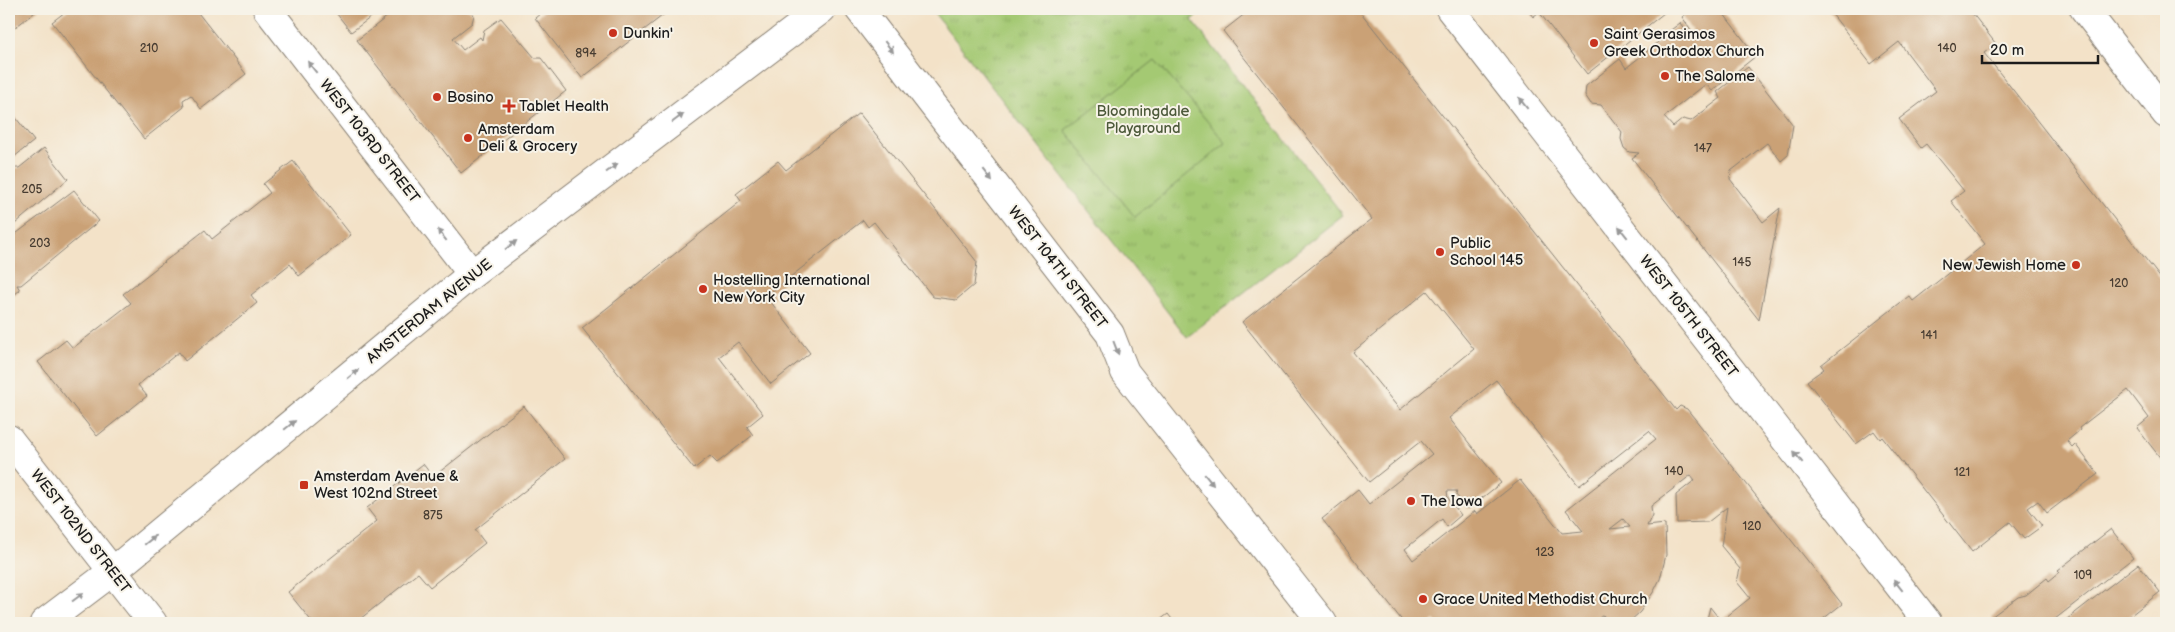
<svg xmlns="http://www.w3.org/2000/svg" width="2175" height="632" viewBox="0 0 2175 632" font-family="'Balsamiq Sans',sans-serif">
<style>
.grass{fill:url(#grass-tufts);stroke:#607248}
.pitch{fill:#a4c973;stroke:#607248}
.building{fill:#caa176;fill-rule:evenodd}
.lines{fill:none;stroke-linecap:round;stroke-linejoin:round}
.minor-casing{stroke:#887f72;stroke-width:30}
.major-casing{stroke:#887f72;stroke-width:30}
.minor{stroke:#fff;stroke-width:28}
.major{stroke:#fff;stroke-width:28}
.oneway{fill:#999}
.poi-dot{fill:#c8321e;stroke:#f7f3e8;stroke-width:2}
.labels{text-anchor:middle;stroke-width:4;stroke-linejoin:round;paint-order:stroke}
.number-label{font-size:12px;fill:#483d32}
.poi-label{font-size:15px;fill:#1c1c1c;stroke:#f7f3e8;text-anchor:start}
.park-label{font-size:15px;fill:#4c593a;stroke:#f7f3e8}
.street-label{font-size:15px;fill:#1c1c1c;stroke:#f7f3e8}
</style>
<defs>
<pattern id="grass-tufts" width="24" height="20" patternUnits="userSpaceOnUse" patternTransform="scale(1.25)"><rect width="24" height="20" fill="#a4c973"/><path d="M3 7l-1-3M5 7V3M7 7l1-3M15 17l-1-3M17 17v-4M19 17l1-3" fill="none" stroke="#8dac63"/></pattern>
</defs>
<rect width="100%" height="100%" fill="#f7f3e8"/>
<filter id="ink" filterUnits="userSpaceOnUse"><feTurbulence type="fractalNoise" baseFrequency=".02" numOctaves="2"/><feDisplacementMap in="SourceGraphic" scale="10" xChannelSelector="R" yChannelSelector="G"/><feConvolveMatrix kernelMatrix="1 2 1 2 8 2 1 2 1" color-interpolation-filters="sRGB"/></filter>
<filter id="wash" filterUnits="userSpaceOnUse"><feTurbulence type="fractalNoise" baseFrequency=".0096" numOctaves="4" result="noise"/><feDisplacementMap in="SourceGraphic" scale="20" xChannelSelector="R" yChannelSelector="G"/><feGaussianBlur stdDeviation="1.12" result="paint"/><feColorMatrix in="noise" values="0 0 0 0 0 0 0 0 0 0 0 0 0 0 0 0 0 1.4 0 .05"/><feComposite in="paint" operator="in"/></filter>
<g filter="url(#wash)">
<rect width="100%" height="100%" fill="#f3e2c8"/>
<polygon class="grass" points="941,9 1206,9 1192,20 1343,215 1187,337 935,14"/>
<polygon class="pitch" points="1155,60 1226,143 1135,217 1065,130"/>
<g id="blocks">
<g class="building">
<polygon points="9,9 39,9 9,32"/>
<polygon points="69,9 195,9 246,74 201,109 191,95 183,100 184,107 144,139 52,22"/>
<polygon points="333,9 382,9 351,32"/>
<polygon points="397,9 406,11 410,9 469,9 474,15 472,23 453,38 463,50 480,37 482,40 484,30 501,18 535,58 541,58 566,91 461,173 357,40"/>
<polygon points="546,9 671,9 582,78 535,18"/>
<path d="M 1251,9 L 1358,9 L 1676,410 L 1680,406 L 1687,409 L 1842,604 L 1818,623 L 1706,623 L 1710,607 L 1721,621 L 1750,598 L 1737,582 L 1740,569 L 1721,546 L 1727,507 L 1708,522 L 1677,523 L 1676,495 L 1695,480 L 1691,475 L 1651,506 L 1652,515 L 1647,526 L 1665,524 L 1666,555 L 1660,579 L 1654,591 L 1640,612 L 1628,623 L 1610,623 L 1603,615 L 1593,623 L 1437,623 L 1434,620 L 1430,623 L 1404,623 L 1322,519 L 1358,490 L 1369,504 L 1432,454 L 1421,441 L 1369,482 L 1242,322 L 1372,219 L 1223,31 ZM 1427,291 L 1474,349 L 1400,410 L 1353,352 ZM 1496,380 L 1579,486 L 1649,431 L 1656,439 L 1566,510 L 1583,531 L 1562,533 L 1520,480 L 1477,514 L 1475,511 L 1413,560 L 1405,549 L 1442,519 L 1447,527 L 1461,515 L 1448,498 L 1447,491 L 1457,491 L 1456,495 L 1468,509 L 1501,483 L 1449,418 ZM 1623,519 L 1630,527 L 1610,529 Z"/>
<polygon points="1527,9 1669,9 1587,74 1539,12 1533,17"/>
<polygon points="1693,9 1720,9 1756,56 1712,91 1706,84 1664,117 1673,127 1683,119 1691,121 1721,98 1717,92 1748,67 1793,125 1788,155 1781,161 1767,143 1731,171 1730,179 1763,222 1780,208 1759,320 1632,158 1639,153 1629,152 1624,148 1621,139 1622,132 1601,105 1591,104 1585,95 1586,86 1620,59 1626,68 1668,35 1667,33 1680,23 1688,34 1692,31 1682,17"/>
<polygon points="1828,9 1969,9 1996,44 1984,53 2166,285 2166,465 2137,428 2149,418 2128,390 2079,428 2080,430 2067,441 2072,447 2075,444 2098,474 2047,513 2038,501 2028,508 2042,526 2024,539 2010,522 1972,552 1882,437 1880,439 1874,431 1856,444 1807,381 1824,369 1821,365 1909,296 1913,301 1985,244 1951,201 1964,191 1926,144 1921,148 1899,119 1936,91 1899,42 1871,64"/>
<polygon points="9,109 34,141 9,161"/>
<polygon points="859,113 977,262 974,285 956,300 933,297 874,222 868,227 863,220 771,292 775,297 770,301 810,353 771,384 738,342 719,357 763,414 747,427 753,435 717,463 710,456 694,469 582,328 741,201 736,194 778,161 786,170"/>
<polygon points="44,148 68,179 9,229 9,172 14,168 19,168"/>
<polygon points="293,161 351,235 299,276 290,264 251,295 257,303 185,361 179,352 138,385 147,396 97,436 38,362 66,340 73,348 131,303 123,294 205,230 212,239 270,193 263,184"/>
<polygon points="74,190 99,221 21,285 17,285 20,290 9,299 9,239"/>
<polygon points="524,406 565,459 475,530 485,543 430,587 418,573 355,623 313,623 288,592 377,521 367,508 423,464 433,477"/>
<polygon points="2111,529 2133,558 2050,623 1996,623 1991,617 2018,597 2026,595 2047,578 2049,581 2060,572 2058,570"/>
<polygon points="2138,564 2160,592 2121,623 2062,623"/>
<polygon points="1168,614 1175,623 1156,623"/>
</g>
</g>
</g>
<g filter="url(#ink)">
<use href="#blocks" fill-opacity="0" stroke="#887f72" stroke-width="1"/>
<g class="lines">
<g class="minor-casing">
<g id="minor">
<polyline points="267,9 472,274"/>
<polyline points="859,9 1110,334 1125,372 1323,623"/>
<polyline points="1450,9 1928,623"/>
<polyline points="9,439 153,623"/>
</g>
</g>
<g class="major-casing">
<g id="major">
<polyline points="2084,9 2166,114"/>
<polyline points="44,623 113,571 472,274 822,9"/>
</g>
</g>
<use href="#minor" class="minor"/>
<use href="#major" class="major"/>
</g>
<defs><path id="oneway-solid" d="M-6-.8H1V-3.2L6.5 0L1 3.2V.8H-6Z" transform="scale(1.25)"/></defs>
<g class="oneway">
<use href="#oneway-solid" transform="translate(889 47) rotate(52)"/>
<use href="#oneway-solid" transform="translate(312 67) rotate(-128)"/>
<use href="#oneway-solid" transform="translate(1523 103) rotate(-128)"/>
<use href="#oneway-solid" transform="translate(678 118) rotate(-37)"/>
<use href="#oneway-solid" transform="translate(612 168) rotate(-37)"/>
<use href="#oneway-solid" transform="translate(988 176) rotate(52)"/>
<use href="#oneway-solid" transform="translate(1623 232) rotate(-128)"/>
<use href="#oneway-solid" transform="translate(442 235) rotate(-128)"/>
<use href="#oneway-solid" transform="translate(511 245) rotate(-37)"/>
<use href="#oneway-solid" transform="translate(1116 348) rotate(69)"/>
<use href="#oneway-solid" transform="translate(353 374) rotate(-40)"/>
<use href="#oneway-solid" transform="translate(290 425) rotate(-39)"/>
<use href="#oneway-solid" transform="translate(1798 457) rotate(-128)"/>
<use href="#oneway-solid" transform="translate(1209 480) rotate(51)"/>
<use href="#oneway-solid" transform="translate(150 540) rotate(-40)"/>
<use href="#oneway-solid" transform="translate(1898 585) rotate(-128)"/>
<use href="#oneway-solid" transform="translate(78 597) rotate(-37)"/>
</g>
</g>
<g class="poi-dot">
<circle cx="613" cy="33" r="5"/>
<circle cx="1594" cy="43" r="5"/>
<circle cx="1665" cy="76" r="5"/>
<circle cx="437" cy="97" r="5"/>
<path d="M506.5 98.5h5v5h5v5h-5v5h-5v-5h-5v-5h5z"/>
<circle cx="468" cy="138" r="5"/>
<circle cx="1440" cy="252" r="5"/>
<circle cx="2076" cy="265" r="5"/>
<circle cx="703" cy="289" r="5"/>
<rect x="299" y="480" width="10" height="10" rx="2.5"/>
<circle cx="1411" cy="501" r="5"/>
<circle cx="1423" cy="599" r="5"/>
</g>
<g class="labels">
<g class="number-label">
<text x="149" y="52">210</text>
<text x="1947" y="52">140</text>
<text x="586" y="57">894</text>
<text x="1703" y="152">147</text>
<text x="32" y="193">205</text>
<text x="40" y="247">203</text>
<text x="1742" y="266">145</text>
<text x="2119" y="287">120</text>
<text x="1929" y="339">141</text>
<text x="1674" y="475">140</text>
<text x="1962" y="476">121</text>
<text x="433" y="519">875</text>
<text x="1752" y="530">120</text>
<text x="1545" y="556">123</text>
<text x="2083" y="579">109</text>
</g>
<g class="poi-label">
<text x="623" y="38">Dunkin'</text>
<text x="1604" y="39">Saint Gerasimos<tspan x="1604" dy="17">Greek Orthodox Church</tspan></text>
<text x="1675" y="81">The Salome</text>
<text x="447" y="102">Bosino</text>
<text x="519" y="111">Tablet Health</text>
<text x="478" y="134">Amsterdam<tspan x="478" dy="17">Deli &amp; Grocery</tspan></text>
<text x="1450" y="248">Public<tspan x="1450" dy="17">School 145</tspan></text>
<text x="2066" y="270" text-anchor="end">New Jewish Home</text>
<text x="713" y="285">Hostelling International<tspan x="713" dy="17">New York City</tspan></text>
<text x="314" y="481">Amsterdam Avenue &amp;<tspan x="314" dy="17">West 102nd Street</tspan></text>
<text x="1421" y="506">The Iowa</text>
<text x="1433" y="604">Grace United Methodist Church</text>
</g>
<g class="park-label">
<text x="1143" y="116">Bloomingdale<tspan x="1143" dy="17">Playground</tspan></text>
</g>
<g class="street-label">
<text transform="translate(370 141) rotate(52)" y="5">WEST 103RD STREET</text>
<text transform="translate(1058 267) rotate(52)" y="5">WEST 104TH STREET</text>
<text transform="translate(429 311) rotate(-39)" y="5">AMSTERDAM AVENUE</text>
<text transform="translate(1689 316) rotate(52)" y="5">WEST 105TH STREET</text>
<text transform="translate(81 531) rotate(52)" y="5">WEST 102ND STREET</text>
</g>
</g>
<rect width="2175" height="632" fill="none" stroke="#f7f3e8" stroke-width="30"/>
<path d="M1982 55v8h116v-8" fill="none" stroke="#1c1c1c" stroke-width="2.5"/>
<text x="1990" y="55" font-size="15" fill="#1c1c1c" stroke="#f7f3e8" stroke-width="4" paint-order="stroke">20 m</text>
</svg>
